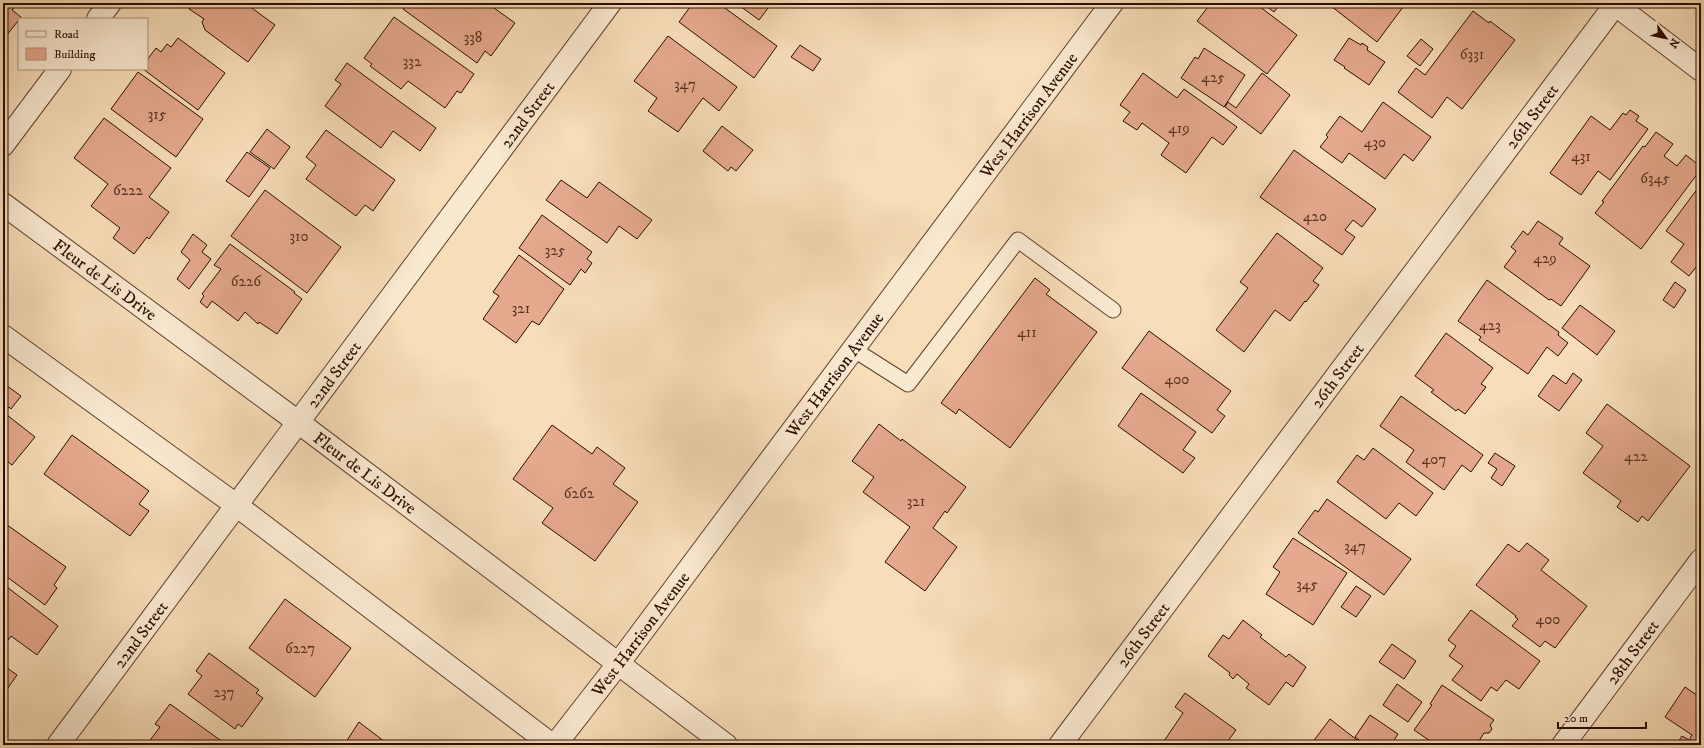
<svg xmlns="http://www.w3.org/2000/svg" width="1704" height="748" viewBox="0 0 1704 748" font-family="'IM FELL DW Pica',serif">
<style>
.building{fill:#e5a98d;stroke:#2c0c00}
.lines{fill:none;stroke-linecap:round;stroke-linejoin:round}
.service-casing{stroke:#5f402e;stroke-width:17}
.minor-casing{stroke:#5f402e;stroke-width:24}
.service{stroke:#fae9d1;stroke-width:15}
.minor{stroke:#fae9d1;stroke-width:22}
.labels{text-anchor:middle;stroke-width:3.5;stroke-linejoin:round;paint-order:stroke}
.number-label{font-size:15px;fill:#5a3323}
.street-label{font-size:17px;fill:#2c0c00;stroke:#fae9d1}
</style>
<rect width="100%" height="100%" fill="#f7ddb8"/>
<filter id="stains"><feTurbulence type="fractalNoise" baseFrequency=".005" numOctaves="4"/><feColorMatrix values="0 0 0 0 .2 0 0 0 0 .09 0 0 0 0 .02 0 0 0 .5 -.17"/></filter>
<radialGradient id="worn" r=".72"><stop offset=".6" stop-color="#630" stop-opacity="0"/><stop offset="1" stop-color="#630" stop-opacity=".3"/></radialGradient>
<g class="building">
<polygon points="3,3 18,3 12,10 21,17 3,40"/>
<polygon points="193,3 245,3 275,25 248,62 205,30 202,22 204,19 189,9"/>
<polygon points="408,3 463,3 470,8 474,3 487,3 515,23 491,56 485,51 477,63 403,9"/>
<polygon points="693,3 718,3 777,46 754,78 679,22"/>
<polygon points="736,3 772,3 759,20"/>
<polygon points="1211,3 1255,3 1297,35 1267,74 1197,21"/>
<polygon points="1262,3 1281,3 1274,12"/>
<polygon points="1333,3 1406,3 1377,42 1331,6"/>
<polygon points="1473,11 1489,23 1490,21 1515,40 1462,109 1447,97 1432,118 1398,92 1416,68 1425,75"/>
<polygon points="394,17 474,74 461,93 457,91 445,108 408,81 401,89 370,66 372,64 364,58"/>
<polygon points="668,36 737,87 719,111 703,98 678,132 648,111 657,98 634,81"/>
<polygon points="178,38 225,73 198,110 143,69 147,69 147,60 156,48 161,52 167,44 171,47"/>
<polygon points="1349,38 1361,45 1362,43 1368,47 1367,50 1385,62 1369,85 1344,68 1345,67 1334,60"/>
<polygon points="1421,39 1433,49 1420,66 1407,56"/>
<polygon points="800,45 821,59 813,71 791,57"/>
<polygon points="1204,48 1245,75 1224,107 1181,78 1195,57 1198,59"/>
<polygon points="347,63 436,128 420,151 393,131 381,148 325,106 341,84 335,80"/>
<polygon points="138,72 203,119 176,157 111,109"/>
<polygon points="1143,73 1177,98 1184,89 1237,127 1223,145 1212,137 1186,173 1161,155 1169,143 1142,123 1137,130 1123,121 1130,112 1120,105"/>
<polygon points="1262,73 1290,95 1261,134 1225,107 1228,102 1236,108"/>
<polygon points="1383,102 1431,137 1413,161 1404,154 1385,179 1349,153 1342,163 1320,147 1328,137 1326,135 1340,116 1362,132"/>
<polygon points="1630,110 1639,116 1636,121 1648,129 1610,180 1598,171 1581,195 1550,173 1591,116 1610,130 1623,113 1626,115"/>
<polygon points="104,118 171,168 149,197 169,212 149,239 147,237 134,254 113,238 120,228 91,206 108,184 74,158"/>
<polygon points="722,126 753,150 736,171 731,167 728,171 703,151"/>
<polygon points="267,129 290,147 274,169 250,152"/>
<polygon points="326,130 395,180 373,211 365,205 356,216 306,179 316,165 306,157"/>
<polygon points="1656,132 1673,144 1664,156 1677,166 1686,155 1701,167 1701,169 1641,249 1595,213 1604,202 1602,201 1643,146 1645,147"/>
<polygon points="1294,150 1376,209 1362,227 1353,220 1345,230 1355,237 1342,255 1260,197"/>
<polygon points="247,152 270,168 249,197 226,181"/>
<polygon points="561,180 587,198 599,182 652,220 637,239 619,226 607,243 546,200"/>
<polygon points="1701,184 1701,261 1689,276 1671,262 1684,244 1666,231"/>
<polygon points="265,190 341,247 307,293 231,236"/>
<polygon points="542,215 592,252 587,259 592,263 585,273 581,269 570,285 519,248"/>
<polygon points="1538,221 1563,238 1559,244 1590,266 1561,306 1551,299 1549,300 1504,267 1516,251 1511,247 1523,231 1528,235"/>
<polygon points="1277,233 1323,268 1313,281 1319,285 1306,302 1305,301 1290,321 1275,310 1244,352 1216,330 1248,288 1240,282"/>
<polygon points="193,234 207,245 202,252 211,259 189,289 177,279 190,260 181,252"/>
<polygon points="230,244 295,292 294,293 302,299 277,334 259,322 258,324 245,312 238,321 212,301 207,308 200,302 204,296 202,294 221,269 214,265"/>
<polygon points="519,255 564,289 539,325 532,321 516,343 483,319 499,296 493,292"/>
<polygon points="1035,278 1050,290 1046,294 1097,332 1010,448 959,409 956,414 941,403"/>
<polygon points="1487,280 1559,332 1558,335 1568,343 1558,356 1547,347 1528,374 1479,340 1481,337 1458,321"/>
<polygon points="1675,282 1686,290 1674,308 1663,300"/>
<polygon points="1580,305 1615,331 1597,355 1562,328"/>
<polygon points="1149,331 1231,391 1217,410 1225,416 1212,433 1122,368"/>
<polygon points="1446,333 1493,368 1481,384 1486,387 1465,414 1458,409 1456,411 1431,392 1434,390 1415,376"/>
<polygon points="1573,373 1582,380 1559,411 1538,396 1553,375 1566,384"/>
<polygon points="3,383 21,396 11,409 9,407 3,415"/>
<polygon points="1141,393 1196,432 1183,450 1195,458 1183,473 1118,426"/>
<polygon points="1401,396 1483,455 1471,472 1462,465 1444,490 1406,462 1414,450 1380,426"/>
<polygon points="1607,404 1690,466 1648,521 1642,516 1638,522 1617,507 1621,501 1583,473 1603,446 1586,433"/>
<polygon points="7,415 35,437 12,465 3,458 3,420"/>
<polygon points="879,424 901,441 902,439 966,487 947,513 945,511 933,528 957,547 925,591 885,562 910,527 863,492 874,477 852,461"/>
<polygon points="552,425 592,454 597,447 625,468 613,484 638,502 595,561 542,523 553,508 513,479"/>
<polygon points="72,435 149,491 139,504 149,511 130,536 44,474"/>
<polygon points="1373,448 1433,493 1416,516 1399,503 1386,519 1337,482 1357,455 1364,460"/>
<polygon points="1495,453 1515,466 1502,486 1491,478 1497,469 1488,463"/>
<polygon points="1327,499 1411,559 1384,595 1298,533 1315,510 1318,512"/>
<polygon points="3,522 66,567 54,585 57,588 45,605 3,574"/>
<polygon points="1293,538 1347,573 1313,625 1266,594 1280,572 1273,567"/>
<polygon points="1527,543 1549,560 1541,570 1587,606 1555,648 1545,641 1540,647 1512,626 1518,619 1515,617 1516,616 1476,585 1508,544 1519,552"/>
<polygon points="3,584 58,626 37,655 11,636 6,643 3,641"/>
<polygon points="1356,586 1371,596 1356,617 1341,607"/>
<polygon points="285,599 351,648 315,697 249,648"/>
<polygon points="1471,610 1540,661 1519,689 1506,680 1497,691 1491,687 1481,701 1452,680 1463,666 1449,656 1456,646 1448,640"/>
<polygon points="1243,620 1262,635 1260,637 1286,657 1289,654 1306,667 1293,687 1286,682 1269,705 1246,688 1249,684 1237,674 1233,679 1229,675 1230,673 1208,656 1223,635 1229,639"/>
<polygon points="1392,644 1416,661 1404,679 1379,662"/>
<polygon points="209,653 259,690 256,693 263,698 242,727 238,724 235,729 188,694 202,676 196,671"/>
<polygon points="3,665 17,675 3,695"/>
<polygon points="1397,684 1422,702 1408,722 1383,705"/>
<polygon points="1442,685 1494,720 1490,725 1492,729 1489,733 1484,733 1479,741 1481,742 1479,745 1436,745 1414,730 1432,705 1430,704"/>
<polygon points="1685,687 1701,698 1701,745 1676,745 1682,736 1689,740 1692,735 1665,717"/>
<polygon points="1185,693 1236,730 1225,745 1169,745 1164,741 1183,713 1175,707"/>
<polygon points="170,704 227,745 151,745 148,743 160,727 155,724"/>
<polygon points="1370,715 1398,734 1391,745 1366,745 1355,737"/>
<polygon points="1330,719 1357,740 1353,745 1313,745 1312,743"/>
<polygon points="359,722 389,745 344,745"/>
</g>
<g class="lines">
<g class="service-casing">
<polyline id="service" points="853,349 908,384 1018,240 1113,310"/>
</g>
<g class="minor-casing">
<g id="minor">
<polyline points="1613,3 1701,70"/>
<polyline points="98,19 110,3"/>
<polyline points="3,145 60,69"/>
<path id="s1" d="M 3,204 L 298,422 L 726,745"/>
<polyline points="3,336 236,505 552,745"/>
<path id="s2" d="M 58,745 L 610,3"/>
<path id="s3" d="M 555,745 L 618,664 L 1112,3"/>
<path id="s4" d="M 1060,745 L 1615,5"/>
<path id="s5" d="M 1563,745 L 1701,560"/>
</g>
</g>
<use href="#service" class="service"/>
<use href="#minor" class="minor"/>
</g>
<g class="labels">
<g class="number-label">
<text x="473" y="42">338</text>
<text x="1472" y="59">6331</text>
<text x="412" y="66">332</text>
<text x="1213" y="82">425</text>
<text x="685" y="89">347</text>
<text x="157" y="119">315</text>
<text x="1179" y="133">419</text>
<text x="1375" y="147">430</text>
<text x="1581" y="161">431</text>
<text x="1655" y="183">6345</text>
<text x="128" y="195">6222</text>
<text x="1315" y="221">420</text>
<text x="299" y="241">310</text>
<text x="555" y="255">325</text>
<text x="1545" y="263">429</text>
<text x="246" y="286">6226</text>
<text x="521" y="313">321</text>
<text x="1490" y="330">423</text>
<text x="1027" y="337">411</text>
<text x="1177" y="384">400</text>
<text x="1636" y="461">422</text>
<text x="1434" y="464">407</text>
<text x="579" y="498">6262</text>
<text x="916" y="506">321</text>
<text x="1355" y="551">347</text>
<text x="1307" y="589">345</text>
<text x="1548" y="624">400</text>
<text x="300" y="653">6227</text>
<text x="224" y="697">237</text>
</g>
<g class="street-label">
<text dy="6" stroke="none"><textPath href="#s2" startOffset="786">22nd Street</textPath></text>
<text dy="6" stroke="none"><textPath href="#s3" startOffset="788">West Harrison Avenue</textPath></text>
<text dy="6" stroke="none"><textPath href="#s4" startOffset="786">26th Street</textPath></text>
<text dy="6" stroke="none"><textPath href="#s1" startOffset="127">Fleur de Lis Drive</textPath></text>
<text dy="6" stroke="none"><textPath href="#s2" startOffset="462">22nd Street</textPath></text>
<text dy="6" stroke="none"><textPath href="#s3" startOffset="464">West Harrison Avenue</textPath></text>
<text dy="6" stroke="none"><textPath href="#s4" startOffset="462">26th Street</textPath></text>
<text dy="6" stroke="none"><textPath href="#s1" startOffset="451">Fleur de Lis Drive</textPath></text>
<text dy="6" stroke="none"><textPath href="#s2" startOffset="138">22nd Street</textPath></text>
<text dy="6" stroke="none"><textPath href="#s3" startOffset="140">West Harrison Avenue</textPath></text>
<text dy="6" stroke="none"><textPath href="#s4" startOffset="138">26th Street</textPath></text>
<text dy="6" stroke="none"><textPath href="#s5" startOffset="116">28th Street</textPath></text>
</g>
</g>
<rect width="1704" height="748" fill="none" stroke="#f7ddb8" stroke-width="16"/>
<rect x="4" y="4" width="1696" height="740" fill="none" stroke="#2c0c00" stroke-width="2"/>
<rect x="8" y="8" width="1688" height="732" fill="none" stroke="#2c0c00"/>
<rect x="18" y="18" width="130" height="52" fill="#fae9d1" stroke="#a8917d"/>
<rect x="26" y="31" width="20" height="6" fill="#fae9d1" stroke="#a8917d"/>
<text x="54" y="38" font-size="12" fill="#2c0c00">Road</text>
<rect x="26" y="48" width="20" height="12" fill="#e5a98d" stroke="#a8917d"/>
<text x="54" y="58" font-size="12" fill="#2c0c00">Building</text>
<g transform="translate(1666 38) rotate(123)" stroke="#fae9d1" stroke-width="3" paint-order="stroke">
<path d="M0-3L7 15L0 10L-7 15Z" fill="#2c0c00"/>
<text y="-6" font-size="11" font-weight="bold" text-anchor="middle" fill="#2c0c00">N</text>
</g>
<path d="M1558 722v6h88v-6" fill="none" stroke="#2c0c00" stroke-width="2"/>
<text x="1564" y="722" font-size="12" fill="#2c0c00" stroke="#fae9d1" stroke-width="3" paint-order="stroke">20 m</text>
<rect width="100%" height="100%" filter="url(#stains)"/>
<rect width="100%" height="100%" fill="url(#worn)"/>
</svg>
